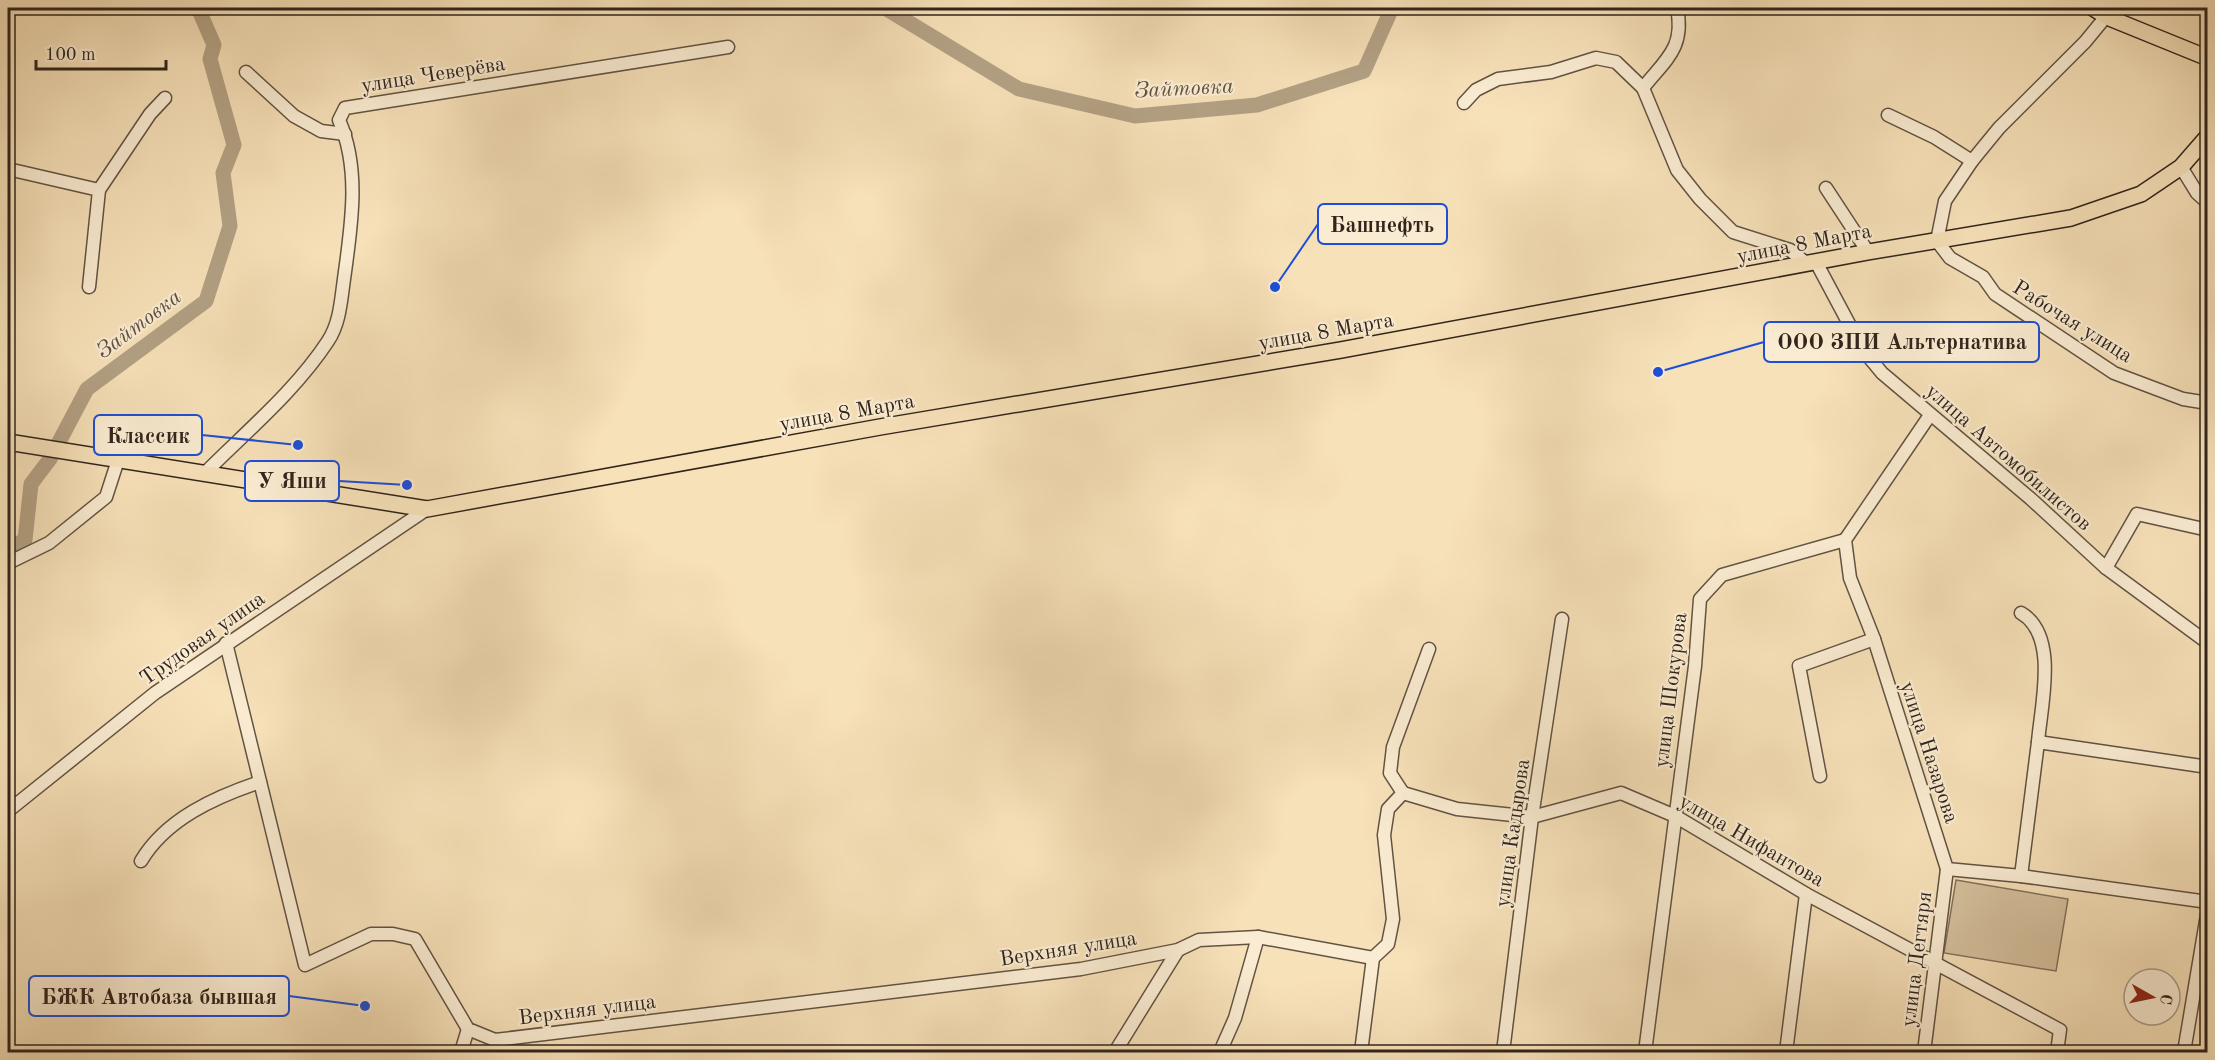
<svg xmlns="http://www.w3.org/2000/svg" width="2215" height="1060" viewBox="0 0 2215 1060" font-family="'Old Standard TT',serif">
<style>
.green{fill:#d5c19e;stroke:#82725d;stroke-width:1.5}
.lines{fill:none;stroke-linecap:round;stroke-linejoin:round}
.river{stroke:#b3a184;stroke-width:15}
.minor-casing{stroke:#625343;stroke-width:15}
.major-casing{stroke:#30241c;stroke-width:18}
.minor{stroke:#faecd2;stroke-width:12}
.major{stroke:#f7e1b9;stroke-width:15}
.labels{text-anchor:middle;stroke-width:4.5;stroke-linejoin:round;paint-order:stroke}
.street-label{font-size:21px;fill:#30241c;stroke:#faecd2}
.water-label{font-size:22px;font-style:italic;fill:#5e5040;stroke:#faecd2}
.leader{fill:none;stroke:#1d4ed8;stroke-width:2}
.callout-dot{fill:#1d4ed8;stroke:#faecd2;stroke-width:2}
.callout{fill:#faecd2;stroke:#1d4ed8;stroke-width:2}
.callout-label{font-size:22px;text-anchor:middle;font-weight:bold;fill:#30241c}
</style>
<rect width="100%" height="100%" fill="#f7e1b9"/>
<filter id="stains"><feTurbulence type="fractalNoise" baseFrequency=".00333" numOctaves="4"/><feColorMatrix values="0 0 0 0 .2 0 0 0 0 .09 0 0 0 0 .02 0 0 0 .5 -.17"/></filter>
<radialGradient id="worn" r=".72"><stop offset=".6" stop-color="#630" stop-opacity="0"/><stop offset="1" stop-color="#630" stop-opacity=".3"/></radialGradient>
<polygon class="green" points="1956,880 2068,899 2056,971 1944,953"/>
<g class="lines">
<g class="river">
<polyline points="885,8 1019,89 1135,116 1257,105 1364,71 1392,8"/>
<polyline points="8,549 25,540 31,484 50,459 87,389 206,301 230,226 223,173 234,145 210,59 214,45 198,8"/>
</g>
<g class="minor-casing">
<g id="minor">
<polyline points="2113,8 2085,42 1999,128 1972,161 1945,201 1937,241 1950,258 1983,277 1995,294 2114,373 2183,399 2208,403"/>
<polyline points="246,72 294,116 321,131 345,134"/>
<path d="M 1643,88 C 1666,59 1685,48 1677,8"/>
<polyline points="1464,103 1476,90 1498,79 1551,72 1596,58 1616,62 1643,88 1677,170 1700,199 1733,232 1790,250 1807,264"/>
<polyline points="1888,115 1934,137 1972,161"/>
<polyline points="2181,167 2197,193 2208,203"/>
<polyline points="8,169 99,190 89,287"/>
<polyline points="1826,188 1868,252"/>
<polyline points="99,190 150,114 165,98"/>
<polyline points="1816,262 1863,350 1882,373 2031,499 2106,568 2208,643"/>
<polyline points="1930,415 1845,540 1850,578 1874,639 1947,869 2021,876 2208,902"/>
<path d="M 206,472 C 247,431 296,390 328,341 C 340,323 341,300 344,279 C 351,227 361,170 339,120 L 345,108 L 728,47"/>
<polyline points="8,563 49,543 106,497 118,460"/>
<polyline points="2106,568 2137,514 2208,530"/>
<path d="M 2021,613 C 2059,635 2041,705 2038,742"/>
<polyline points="226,643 305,965 371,934 393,934 415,939 468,1029 495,1040 1081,969 1178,950 1199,940 1258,937 1373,958"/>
<polyline points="1820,776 1799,666 1874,639"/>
<polyline points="1403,793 1457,809 1532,817 1621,793 1675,816 1806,894 2060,1030 2057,1052"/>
<polyline points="8,811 155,693 427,509"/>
<path d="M 141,861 C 166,819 215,797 260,782"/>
<polyline points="2021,876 2038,742 2208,767"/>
<polyline points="461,1052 468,1029"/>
<polyline points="1115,1052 1178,950"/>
<polyline points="1220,1052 1235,1018 1258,937"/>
<polyline points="1361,1052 1373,958 1388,944 1393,919 1384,835 1388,809 1403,793 1390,773 1393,747 1429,649"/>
<polyline points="1503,1052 1532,817 1562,619"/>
<polyline points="1645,1052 1695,666 1700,599 1722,575 1845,540"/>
<polyline points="1786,1052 1806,894"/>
<polyline points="1924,1052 1947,869"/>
<polyline points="2184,1052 2208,909"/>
</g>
</g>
<g class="major-casing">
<g id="major">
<polyline points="2093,8 2107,17 2208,58"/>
<polyline points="8,442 427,509 880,427 1341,350 1868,252 2071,218 2141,194 2181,167 2208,136"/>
</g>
</g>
<use href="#minor" class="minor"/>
<use href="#major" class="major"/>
</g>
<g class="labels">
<g class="street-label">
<text transform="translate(433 74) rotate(-9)" y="7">улица Чеверёва</text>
<text transform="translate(1804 243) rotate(-11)" y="7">улица 8 Марта</text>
<text transform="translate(2073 321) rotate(32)" y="7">Рабочая улица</text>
<text transform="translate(1326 331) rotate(-10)" y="7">улица 8 Марта</text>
<text transform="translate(847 412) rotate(-10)" y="7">улица 8 Марта</text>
<text transform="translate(2009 457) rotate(41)" y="7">улица Автомобилистов</text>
<text transform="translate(202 638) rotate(-35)" y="7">Трудовая улица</text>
<text transform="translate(1670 690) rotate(-83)" y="7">улица Шокурова</text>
<text transform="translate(1930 752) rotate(72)" y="7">улица Назарова</text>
<text transform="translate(1512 833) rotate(-82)" y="7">улица Кадырова</text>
<text transform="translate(1752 840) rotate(30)" y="7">улица Нифантова</text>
<text transform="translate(1068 948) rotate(-9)" y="7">Верхняя улица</text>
<text transform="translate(1916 959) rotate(-83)" y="7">улица Дегтяря</text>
<text transform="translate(587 1009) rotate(-7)" y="7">Верхняя улица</text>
</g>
<g class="water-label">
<text transform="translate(1184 87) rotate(-3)" y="8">Зайтовка</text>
<text transform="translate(138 323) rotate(-37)" y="8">Зайтовка</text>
</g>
</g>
<path class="leader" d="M1275 287L1318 224M1658 372L1764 342M298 445L202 435M407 485L339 481M365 1006L289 996"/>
<g class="callout-dot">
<circle cx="1275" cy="287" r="6"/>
<circle cx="1658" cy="372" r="6"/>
<circle cx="298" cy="445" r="6"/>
<circle cx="407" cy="485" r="6"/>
<circle cx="365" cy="1006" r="6"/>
</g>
<g class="callout">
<rect x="1318" y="204" width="129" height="40" rx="6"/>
<rect x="1764" y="322" width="275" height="40" rx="6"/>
<rect x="94" y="415" width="108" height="40" rx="6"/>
<rect x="245" y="461" width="94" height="40" rx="6"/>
<rect x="29" y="976" width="260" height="40" rx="6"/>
</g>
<g class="callout-label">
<text x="1382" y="232">Башнефть</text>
<text x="1902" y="349">ООО ЗПИ Альтернатива</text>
<text x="148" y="443">Классик</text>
<text x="292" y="488">У Яши</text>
<text x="159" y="1004">БЖК Автобаза бывшая</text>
</g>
<rect width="2215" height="1060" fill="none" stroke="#f7e1b9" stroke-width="30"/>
<rect x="9" y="9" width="2197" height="1042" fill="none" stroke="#30241c" stroke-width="3"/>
<rect x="15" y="15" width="2185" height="1030" fill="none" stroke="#30241c" stroke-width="1.5"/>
<g transform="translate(2152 997) rotate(99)"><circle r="28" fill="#faecd2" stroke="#a99c89" stroke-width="1.5"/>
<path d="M0-4.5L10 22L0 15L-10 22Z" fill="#8f2418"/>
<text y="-9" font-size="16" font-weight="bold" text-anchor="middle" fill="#30241c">С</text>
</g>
<path d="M36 60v9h130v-9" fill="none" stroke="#30241c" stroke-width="3"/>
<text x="45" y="60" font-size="18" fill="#30241c" stroke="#faecd2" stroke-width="4.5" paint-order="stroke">100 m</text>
<rect width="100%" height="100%" filter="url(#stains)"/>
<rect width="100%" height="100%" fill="url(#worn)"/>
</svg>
